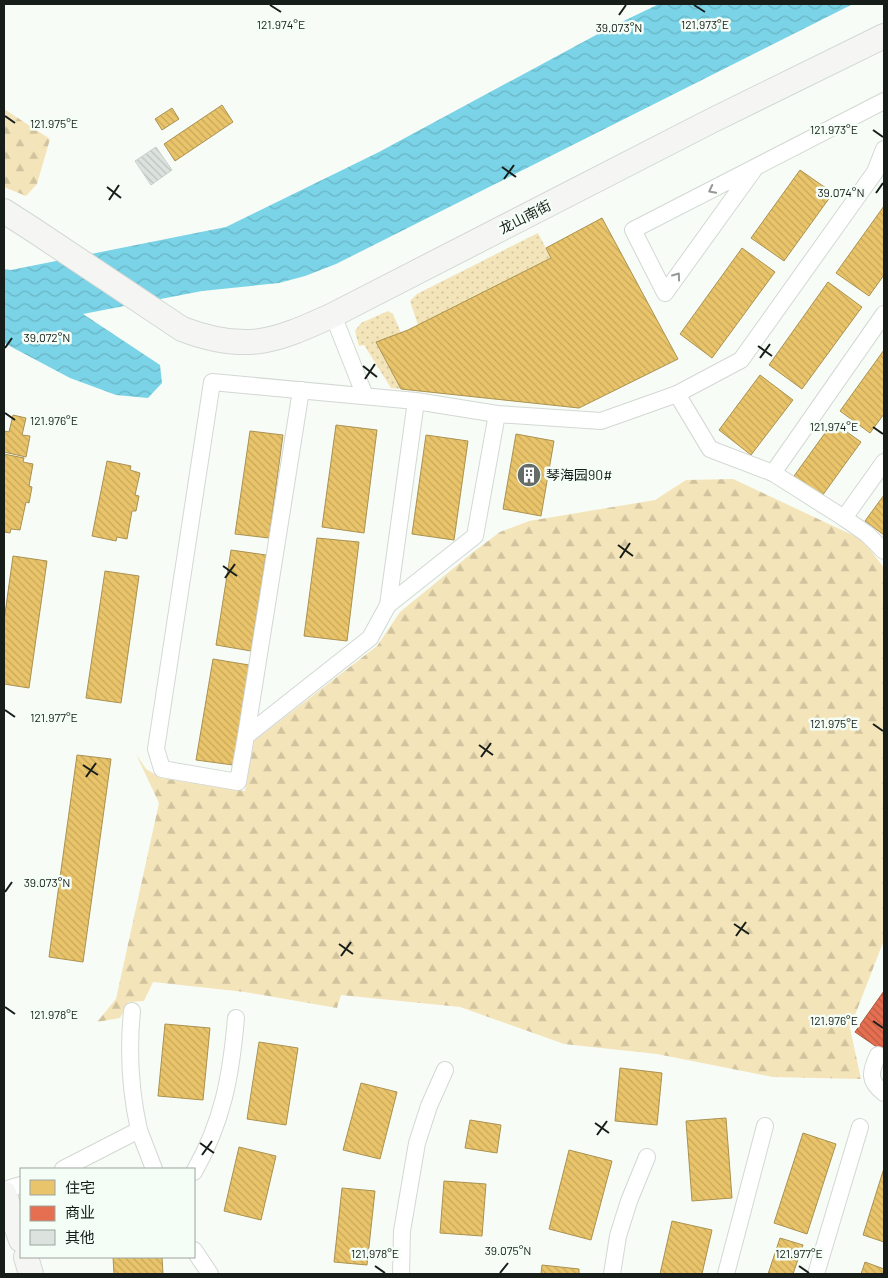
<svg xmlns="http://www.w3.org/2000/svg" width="888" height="1278" viewBox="0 0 888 1278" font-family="Barlow,'Noto Sans SC',sans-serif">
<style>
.grass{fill:url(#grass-dots)}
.forest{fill:url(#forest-firs)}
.water{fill:url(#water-waves)}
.homes{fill:url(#homes-back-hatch);stroke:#aa9251}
.shops{fill:url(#shops-back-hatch);stroke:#a95640}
.building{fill:url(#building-back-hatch);stroke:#c9d0cd}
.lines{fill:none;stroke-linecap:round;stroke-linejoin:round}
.street-casing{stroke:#d3d8d4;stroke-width:18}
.secondary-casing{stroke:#d3d8d4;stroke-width:26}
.street{stroke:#fefffe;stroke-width:16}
.secondary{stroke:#f5f6f3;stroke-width:24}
.oneway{stroke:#969996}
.ticks{fill:none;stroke:#171d18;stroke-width:2}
.labels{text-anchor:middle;stroke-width:5;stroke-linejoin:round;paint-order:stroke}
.street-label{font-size:14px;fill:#171d18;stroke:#f5fef6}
.poi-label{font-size:14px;fill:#171d18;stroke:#f5fef6;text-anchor:start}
.ticks-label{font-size:12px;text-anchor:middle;fill:#171d18;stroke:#f5fef6;stroke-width:5;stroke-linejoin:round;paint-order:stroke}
</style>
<defs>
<pattern id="grass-dots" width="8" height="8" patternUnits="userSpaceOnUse" patternTransform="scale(1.25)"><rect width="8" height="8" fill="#f4e4b9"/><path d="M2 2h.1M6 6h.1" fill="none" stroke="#d0c39e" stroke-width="1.8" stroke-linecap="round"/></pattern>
<pattern id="forest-firs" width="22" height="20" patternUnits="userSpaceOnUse" patternTransform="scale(1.25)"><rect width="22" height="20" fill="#f4e4b9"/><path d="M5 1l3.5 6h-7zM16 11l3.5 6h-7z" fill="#d0c39e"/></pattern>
<pattern id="water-waves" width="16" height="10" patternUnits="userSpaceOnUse" patternTransform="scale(1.25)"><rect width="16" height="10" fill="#7ad3e6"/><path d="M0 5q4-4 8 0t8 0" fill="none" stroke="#69b5c5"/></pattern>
<pattern id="homes-back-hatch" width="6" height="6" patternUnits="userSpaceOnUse" patternTransform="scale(1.25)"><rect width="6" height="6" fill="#e9c46a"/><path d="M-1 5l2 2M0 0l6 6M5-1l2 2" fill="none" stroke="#c7a85b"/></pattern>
<pattern id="shops-back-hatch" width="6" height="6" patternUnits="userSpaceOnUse" patternTransform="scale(1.25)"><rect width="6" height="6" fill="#e76f51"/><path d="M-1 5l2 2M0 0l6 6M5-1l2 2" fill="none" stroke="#ba5b42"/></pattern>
<pattern id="building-back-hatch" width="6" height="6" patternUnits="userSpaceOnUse" patternTransform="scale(1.25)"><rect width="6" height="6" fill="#dce3df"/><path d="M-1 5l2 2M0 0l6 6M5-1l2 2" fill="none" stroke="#bcc2bf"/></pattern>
</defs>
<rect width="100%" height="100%" fill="#f7fcf7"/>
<g class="grass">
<polygon points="538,233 551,258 418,325 410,301 417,294"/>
<polygon points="388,311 393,314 401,333 376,342 401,389 391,388 364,345 359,346 355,331 361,323"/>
</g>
<g class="forest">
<polygon points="4,109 50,139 37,184 26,196 4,187"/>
<polygon points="733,479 863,540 884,568 884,940 850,1028 861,1079 773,1077 657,1054 564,1044 460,1007 341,995 337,1008 245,992 153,982 144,1001 129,1002 120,1018 97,1022 116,999 159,803 136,754 146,769 161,778 245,791 254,741 377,646 400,612 472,553 500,532 529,521 655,500 686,480"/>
</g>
<polygon class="water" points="659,4 853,4 336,264 305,276 279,283 202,291 83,314 160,365 162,383 148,398 116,395 70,378 4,343 4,269 11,270 226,227 379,152 609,28"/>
<g class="homes">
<polygon points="222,105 233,122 175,161 164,144"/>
<polygon points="172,108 179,119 162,130 155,119"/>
<polygon points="800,170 833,193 784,261 751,238"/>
<polygon points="884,206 884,275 869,296 836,273"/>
<polygon points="602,218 678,359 579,408 401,389 376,342 408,330 551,258 546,248"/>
<polygon points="742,248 775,272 712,358 680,334"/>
<polygon points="828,282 862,307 802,389 769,365"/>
<polygon points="884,350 884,414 870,433 840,411"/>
<polygon points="760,375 793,400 751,455 719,430"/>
<polygon points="13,415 26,418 22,435 30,436 26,457 4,452 4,431 9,432"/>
<polygon points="833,422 861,442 822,496 794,476"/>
<polygon points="336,425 377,430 364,533 322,527"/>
<polygon points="250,431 283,435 269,538 235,534"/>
<polygon points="516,434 554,441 541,516 503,509"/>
<polygon points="426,435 468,441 454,540 412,534"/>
<polygon points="4,454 24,458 23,462 33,464 29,486 32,487 29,503 26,502 20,530 11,529 10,533 4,532"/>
<polygon points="107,461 131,466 130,470 140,473 135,495 139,496 136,511 132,511 127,539 117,537 116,541 92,536"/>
<polygon points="884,495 884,535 865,521"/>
<polygon points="317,538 359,542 347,641 304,636"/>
<polygon points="231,550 266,555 251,651 216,645"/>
<polygon points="13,556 47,561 29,688 4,684 4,621"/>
<polygon points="105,571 139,576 121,703 86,698"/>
<polygon points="213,659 249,665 233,765 196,760"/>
<polygon points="77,755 111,759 83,962 49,957"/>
<polygon points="165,1024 210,1028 203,1100 158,1096"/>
<polygon points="259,1042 298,1048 286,1125 247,1119"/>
<polygon points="620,1068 662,1073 657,1125 615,1121"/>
<polygon points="361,1083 397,1092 380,1159 343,1150"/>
<polygon points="726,1118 732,1198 692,1201 686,1121"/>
<polygon points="470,1120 501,1125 497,1153 465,1148"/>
<polygon points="803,1133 836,1144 807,1234 774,1223"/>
<polygon points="239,1147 276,1156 261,1220 224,1211"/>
<polygon points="569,1150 612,1161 591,1240 549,1229"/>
<polygon points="884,1168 884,1242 863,1235"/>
<polygon points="444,1181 486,1184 482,1236 440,1233"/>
<polygon points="342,1188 375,1191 367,1265 334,1262"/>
<polygon points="672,1221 712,1230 702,1274 660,1274"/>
<polygon points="780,1238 803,1245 793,1274 768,1274"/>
<polygon points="113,1257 162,1257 163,1274 114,1274"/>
<polygon points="865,1262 884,1269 884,1274 861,1274"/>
<polygon points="542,1265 579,1269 579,1274 541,1274"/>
</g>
<polygon class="shops" points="884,991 884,1052 855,1032"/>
<polygon class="building" points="156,147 172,170 151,185 135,161"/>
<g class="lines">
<g class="street-casing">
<g id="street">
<polyline points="755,168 665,293 633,230 884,101"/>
<polyline points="333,315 365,396"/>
<polyline points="677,394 741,360 875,172 884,149"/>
<polyline points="416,401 388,605 370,638 246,736 238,782 162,769 156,749 212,382 416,401 497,414 601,421 677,394 710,449 773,473 844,518 867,534 884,551"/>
<polyline points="773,473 884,314"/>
<polyline points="844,518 884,462"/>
<polyline points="388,605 475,536 497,414"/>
<polyline points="246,736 301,390"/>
<path d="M 132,1011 C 128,1051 130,1090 139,1130"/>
<path d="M 878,1055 C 870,1072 868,1081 884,1093"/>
<polyline points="63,1169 139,1130 154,1169"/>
<path d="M 194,1172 C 223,1121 231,1076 236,1018"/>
<polyline points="4,1190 21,1185"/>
<polyline points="194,1250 210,1274"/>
<polyline points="401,1274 402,1231 417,1143 429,1106 445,1070"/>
<polyline points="612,1274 618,1236 629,1201 647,1157"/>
<polyline points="726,1274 765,1126"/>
<polyline points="816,1274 860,1127"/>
</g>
</g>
<g class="secondary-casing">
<g id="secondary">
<path d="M 4,211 L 32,229 L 182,329 C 245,353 274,342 333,315 L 711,121 L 884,36"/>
<polyline points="4,1193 21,1240"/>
<polyline points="26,1257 31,1274"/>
</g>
</g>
<use href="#street" class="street"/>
<use href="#secondary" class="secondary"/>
</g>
<defs><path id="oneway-chevron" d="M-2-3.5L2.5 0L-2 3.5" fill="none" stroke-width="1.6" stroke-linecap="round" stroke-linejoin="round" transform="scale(1.25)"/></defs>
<g class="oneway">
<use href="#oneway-chevron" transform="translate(712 190) rotate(153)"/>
<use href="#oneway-chevron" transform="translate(677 276) rotate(-54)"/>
</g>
<path class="ticks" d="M 270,5 L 281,12M 694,5 L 705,12M 619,15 L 626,5M 5,116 L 15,123M 873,130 L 883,137M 502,167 L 516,177M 504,179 L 514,165M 107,187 L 121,198M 876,193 L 883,183M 109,200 L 119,185M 758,346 L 772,356M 5,348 L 12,338M 760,358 L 770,344M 363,366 L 377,377M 365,379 L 375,364M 5,413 L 15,420M 873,427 L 883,434M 618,545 L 633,556M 620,558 L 630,543M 223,566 L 237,576M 225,578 L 235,564M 5,710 L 15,717M 873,724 L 883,731M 479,745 L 493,755M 481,757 L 491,743M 83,765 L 98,775M 86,777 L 96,763M 5,892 L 12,882M 734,924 L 749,934M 736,936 L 746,922M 339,944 L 353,954M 341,956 L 351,942M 5,1007 L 15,1014M 873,1021 L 883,1028M 595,1123 L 609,1133M 597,1135 L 607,1121M 200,1143 L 214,1153M 202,1155 L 212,1141M 375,1266 L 385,1273M 799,1266 L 809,1273M 500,1273 L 508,1263"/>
<defs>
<g id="building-disc" transform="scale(1.25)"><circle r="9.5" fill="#656b66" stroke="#f5fef6"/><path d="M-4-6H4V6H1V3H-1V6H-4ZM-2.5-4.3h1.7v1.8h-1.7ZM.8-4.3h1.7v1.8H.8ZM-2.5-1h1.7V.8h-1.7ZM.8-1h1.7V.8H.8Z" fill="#fff"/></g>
</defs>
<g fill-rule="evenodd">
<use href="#building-disc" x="529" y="475"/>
</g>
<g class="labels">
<g class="street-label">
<text transform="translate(525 217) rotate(-27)" y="5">龙山南街</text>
</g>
<g class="poi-label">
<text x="546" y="480">琴海园90#</text>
</g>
</g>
<g class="ticks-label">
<text x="281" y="29">121.974°E</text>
<text x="705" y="29">121.973°E</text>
<text x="619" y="32">39.073°N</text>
<text x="54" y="128">121.975°E</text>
<text x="834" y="134">121.973°E</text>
<text x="841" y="197">39.074°N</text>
<text x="47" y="342">39.072°N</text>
<text x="54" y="425">121.976°E</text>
<text x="834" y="431">121.974°E</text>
<text x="54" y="722">121.977°E</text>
<text x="834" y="728">121.975°E</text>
<text x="47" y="887">39.073°N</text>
<text x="54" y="1019">121.978°E</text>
<text x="834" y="1025">121.976°E</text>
<text x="508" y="1255">39.075°N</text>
<text x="375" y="1258">121.978°E</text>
<text x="799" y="1258">121.977°E</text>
</g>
<rect width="888" height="1278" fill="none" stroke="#171d18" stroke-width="10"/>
<rect x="20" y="1168" width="175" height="90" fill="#f5fef6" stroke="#9ca49d"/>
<rect x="30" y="1180" width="25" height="15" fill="#e9c46a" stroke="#9ca49d"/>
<text x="65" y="1193" font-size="15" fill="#171d18">住宅</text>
<rect x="30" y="1206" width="25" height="15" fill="#e76f51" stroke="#9ca49d"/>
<text x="65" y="1218" font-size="15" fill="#171d18">商业</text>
<rect x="30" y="1230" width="25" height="15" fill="#dce3df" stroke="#9ca49d"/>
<text x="65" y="1243" font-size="15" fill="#171d18">其他</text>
</svg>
